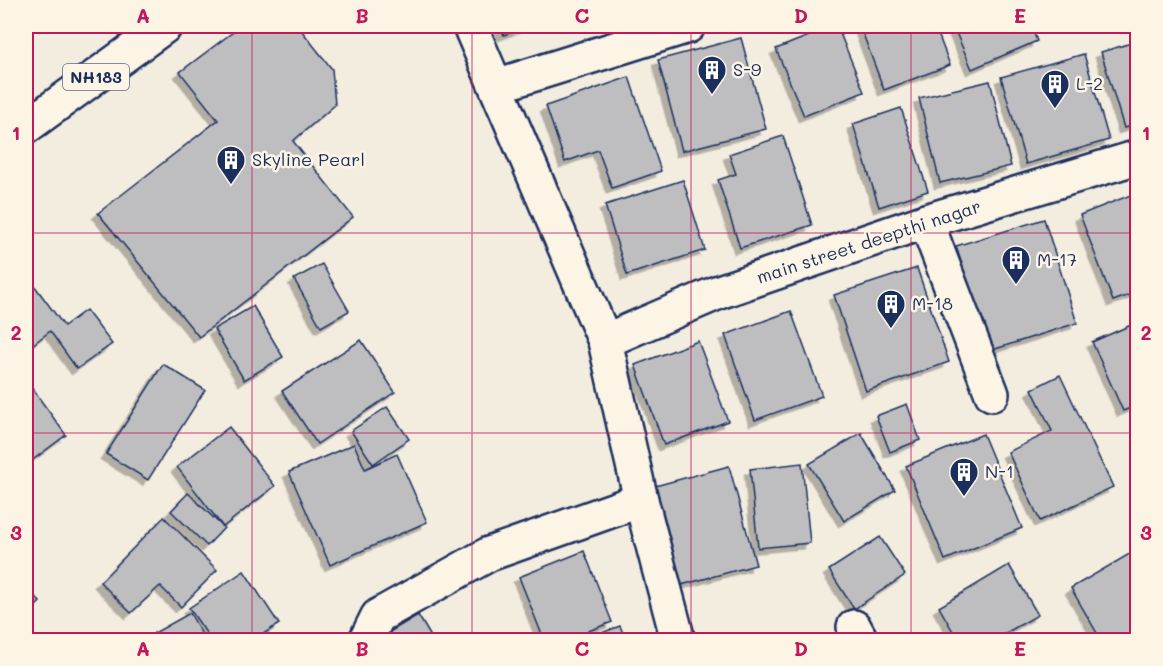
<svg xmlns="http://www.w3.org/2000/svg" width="1163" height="666" viewBox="0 0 1163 666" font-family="Mali,sans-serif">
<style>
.building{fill:#bebec0;stroke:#1b2f5e;stroke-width:1.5;filter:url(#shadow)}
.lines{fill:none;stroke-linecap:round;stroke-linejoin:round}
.minor-casing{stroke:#1b2f5e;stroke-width:38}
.trunk-casing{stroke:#1b2f5e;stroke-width:38}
.minor{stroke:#fcf5e5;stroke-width:33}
.trunk{stroke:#fcf5e5;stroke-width:33}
.grid{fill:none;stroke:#c2185b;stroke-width:1.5;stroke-opacity:0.55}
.labels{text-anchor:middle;stroke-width:5;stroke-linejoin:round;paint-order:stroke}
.shield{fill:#fcf5e5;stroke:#5e6a86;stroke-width:1.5}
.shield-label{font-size:16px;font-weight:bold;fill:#1b2f5e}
.poi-label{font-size:18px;fill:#1b2f5e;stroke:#fcf5e5;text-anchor:start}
.street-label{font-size:18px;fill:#1b2f5e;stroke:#fcf5e5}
.neatline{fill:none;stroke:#c2185b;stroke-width:2}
.grid-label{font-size:20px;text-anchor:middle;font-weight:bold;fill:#c2185b}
</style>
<defs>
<filter id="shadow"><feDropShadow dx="-5.5" dy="5.5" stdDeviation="0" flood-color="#0004"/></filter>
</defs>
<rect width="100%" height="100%" fill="#f3ede0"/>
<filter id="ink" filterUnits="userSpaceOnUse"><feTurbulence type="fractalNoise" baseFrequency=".0167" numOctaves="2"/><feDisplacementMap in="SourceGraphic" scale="12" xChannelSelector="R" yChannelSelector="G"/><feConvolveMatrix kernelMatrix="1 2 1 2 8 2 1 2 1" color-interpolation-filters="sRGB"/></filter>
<g filter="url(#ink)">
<g class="building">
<polygon points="241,26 298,26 332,69 335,105 293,141 353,217 199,337 98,213 218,120 180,72"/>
<polygon points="500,26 527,26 504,35"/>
<polygon points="834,26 837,26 864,92 804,116 776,49"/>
<polygon points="860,26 935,26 950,65 884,90"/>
<polygon points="953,26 1031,26 1037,41 972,69"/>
<polygon points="741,38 766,129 682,151 658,60"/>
<polygon points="1138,41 1138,124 1124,128 1101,52"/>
<polygon points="1084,54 1109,140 1026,164 1001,77"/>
<polygon points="629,77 661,171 612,188 598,150 565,162 546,106"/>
<polygon points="990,81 1011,166 940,183 919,98"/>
<polygon points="901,108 928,191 879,207 853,124"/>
<polygon points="783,136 812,225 740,248 718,180 736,174 729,154"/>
<polygon points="683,180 705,250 627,275 605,205"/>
<polygon points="1138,192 1138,292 1113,301 1080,215"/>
<polygon points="1044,219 1077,323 989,351 956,246"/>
<polygon points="322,264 349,311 321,327 294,279"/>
<polygon points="917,268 949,362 866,391 834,295"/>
<polygon points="26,274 64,326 86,310 112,344 77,369 50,331 26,350"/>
<polygon points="253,306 283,357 244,380 214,329"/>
<polygon points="791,311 822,396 755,420 725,335"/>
<polygon points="1138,322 1138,405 1123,411 1092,342"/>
<polygon points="361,340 395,392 317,444 282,391"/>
<polygon points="698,341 728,421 664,445 635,365"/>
<polygon points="163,364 205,390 148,480 106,454"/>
<polygon points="1060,375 1113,487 1040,521 1008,452 1052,431 1032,389"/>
<polygon points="26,380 66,435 26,465"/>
<polygon points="907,404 920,440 890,452 876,416"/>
<polygon points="387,407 409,439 373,464 351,431"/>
<polygon points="229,427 275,486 223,527 177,467"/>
<polygon points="861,433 895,490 844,521 809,464"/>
<polygon points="983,434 1022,528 945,560 906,466"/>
<polygon points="354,444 365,469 397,454 427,522 330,565 289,472"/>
<polygon points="802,463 810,543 758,548 750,469"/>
<polygon points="729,466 756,565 670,588 644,489"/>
<polygon points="188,493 224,528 207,546 171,511"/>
<polygon points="164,517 217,570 181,607 160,586 131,613 100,582"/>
<polygon points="880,537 905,575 854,609 829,570"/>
<polygon points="1138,549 1138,632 1123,640 1101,640 1071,588"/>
<polygon points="584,551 612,622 565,640 544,640 519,577"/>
<polygon points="1009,565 1038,615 993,640 958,640 939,607"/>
<polygon points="244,571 279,624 254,640 211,640 189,608"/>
<polygon points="26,587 40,602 26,616"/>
<polygon points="190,613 205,640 142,640"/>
<polygon points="418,615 433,640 376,640"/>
<polygon points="620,626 626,640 583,640"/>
</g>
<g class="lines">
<g class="minor-casing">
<g id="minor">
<polyline points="470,26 605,341 641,500 678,640"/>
<polyline points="496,86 688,26"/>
<polyline points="926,221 992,394"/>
<polyline points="605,341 719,292 926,221 1138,157"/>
<polyline points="854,627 861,640"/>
<polyline points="366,640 378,616 489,554 641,500"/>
</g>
</g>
<g class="trunk-casing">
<polyline id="trunk" points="26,127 165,26"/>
</g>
<use href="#minor" class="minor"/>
<use href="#trunk" class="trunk"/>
</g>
</g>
<path class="grid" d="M 252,26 L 252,640M 472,26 L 472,640M 691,26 L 691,640M 911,26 L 911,640M 26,233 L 1138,233M 26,433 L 1138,433"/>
<defs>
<g id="building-pin" transform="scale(1.5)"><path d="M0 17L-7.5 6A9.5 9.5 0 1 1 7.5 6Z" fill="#1b2f5e" stroke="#fcf5e5"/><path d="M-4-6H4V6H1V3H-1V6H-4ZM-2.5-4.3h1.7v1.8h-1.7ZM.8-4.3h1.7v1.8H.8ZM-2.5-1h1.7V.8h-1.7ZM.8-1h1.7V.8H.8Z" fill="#fff"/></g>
</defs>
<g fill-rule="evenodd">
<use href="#building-pin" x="712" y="70"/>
<use href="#building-pin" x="1055" y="84"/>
<use href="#building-pin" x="231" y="160"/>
<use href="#building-pin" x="1016" y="260"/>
<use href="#building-pin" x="891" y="304"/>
<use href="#building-pin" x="964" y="472"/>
</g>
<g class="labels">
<rect class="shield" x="63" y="64" width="66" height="26" rx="4.5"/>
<g class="shield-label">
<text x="96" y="83">NH183</text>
</g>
<g class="poi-label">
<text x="733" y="76">S-9</text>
<text x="1076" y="90">L-2</text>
<text x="252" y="166">Skyline Pearl</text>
<text x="1037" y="266">M-17</text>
<text x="912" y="310">M-18</text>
<text x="985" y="478">N-1</text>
</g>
<g class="street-label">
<text transform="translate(869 242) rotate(-18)" y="6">main street deepthi nagar</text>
</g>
</g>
<rect width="1163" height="666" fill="none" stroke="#fcf5e5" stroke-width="66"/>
<rect x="33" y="33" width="1097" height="600" class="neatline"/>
<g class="grid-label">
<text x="143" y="23">A</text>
<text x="362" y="23">B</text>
<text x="582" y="23">C</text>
<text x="801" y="23">D</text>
<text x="1020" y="23">E</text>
<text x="16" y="140">1</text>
<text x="1146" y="140">1</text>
<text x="16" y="340">2</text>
<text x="1146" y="340">2</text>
<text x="16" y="540">3</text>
<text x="1146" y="540">3</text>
<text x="143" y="656">A</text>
<text x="362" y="656">B</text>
<text x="582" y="656">C</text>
<text x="801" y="656">D</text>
<text x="1020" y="656">E</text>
</g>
</svg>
